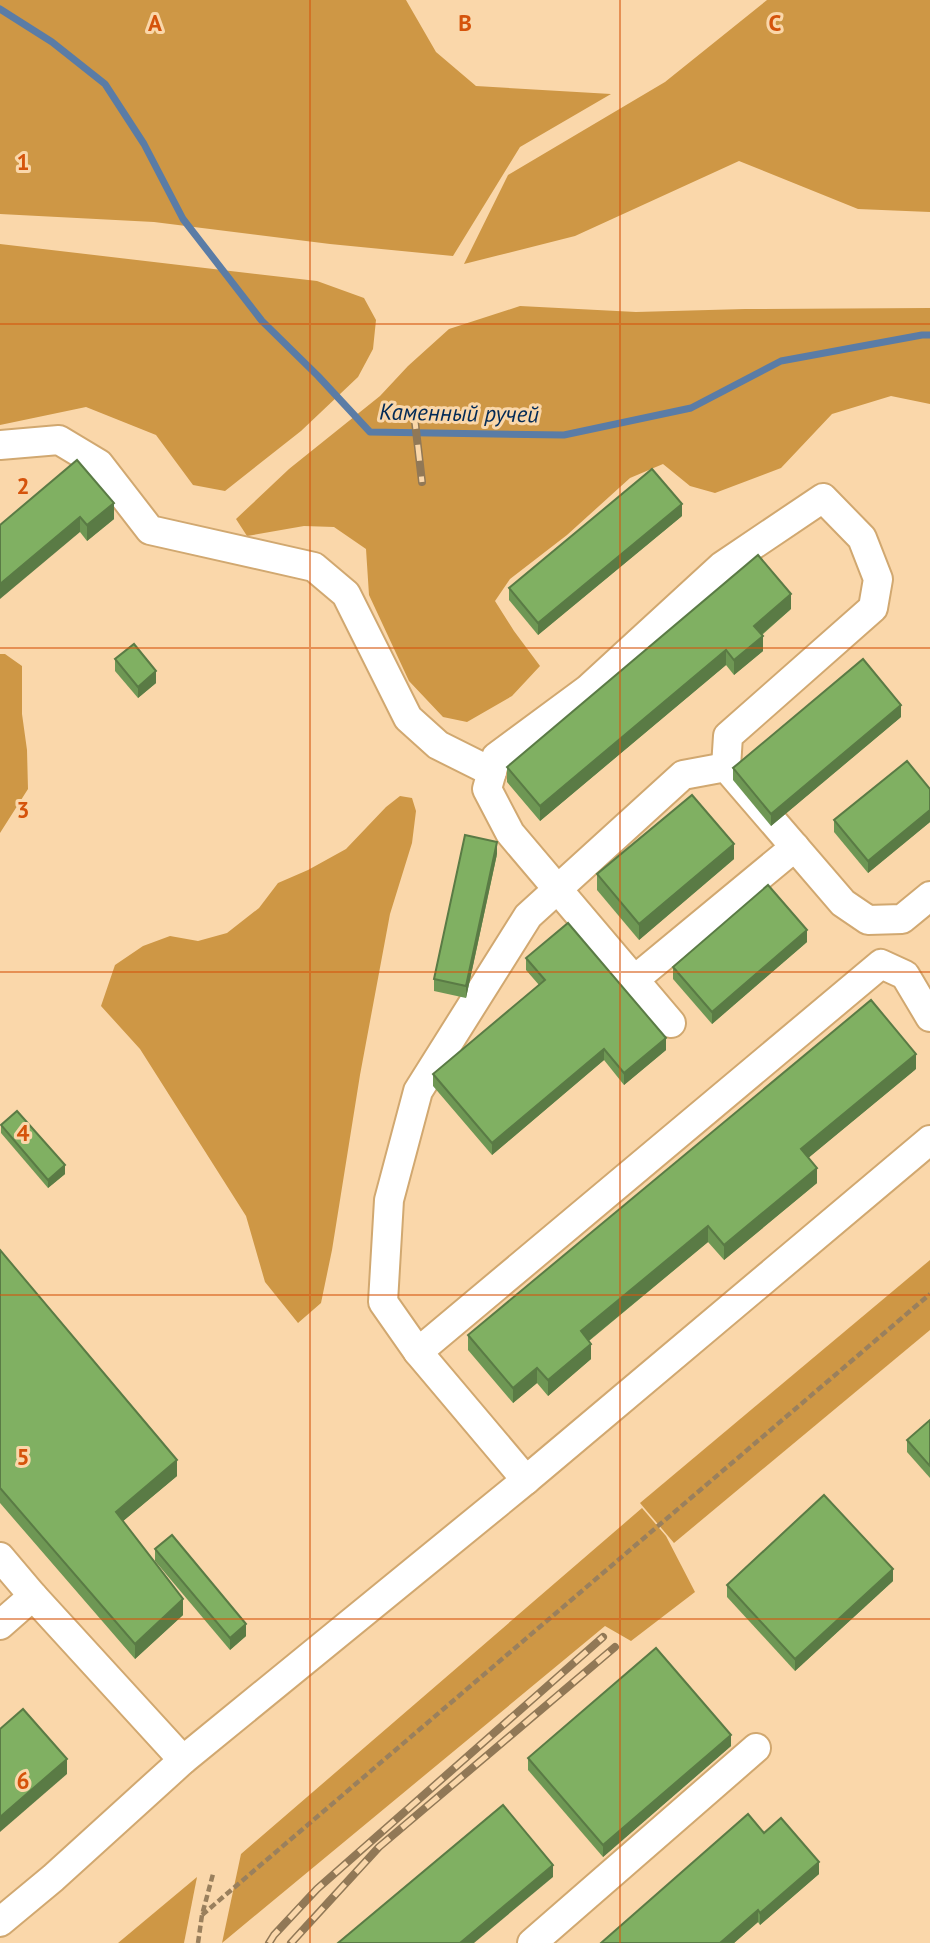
<svg xmlns="http://www.w3.org/2000/svg" width="930" height="1943" viewBox="0 0 930 1943" font-family="'PT Sans',sans-serif">
<style>
.forest{fill:#ce9745}
.lines{fill:none;stroke-linecap:round;stroke-linejoin:round}
.stream{stroke:#5a7ca6;stroke-width:7}
.minor-casing{stroke:#d1a870;stroke-width:32}
.path{stroke:#9a805d;stroke-width:4.5;stroke-dasharray:7 3.5;stroke-linecap:butt}
.minor{stroke:#fff;stroke-width:28}
.rail-casing{stroke:#917856;stroke-width:8}
.rail{stroke:#fad7aa;stroke-width:5;stroke-dasharray:16;stroke-linecap:butt}
.wall{fill:#6e9754}
.shaded-wall{fill:#5a7b45}
.building{fill:#80b062;stroke:#5a7b45;stroke-width:2}
.grid{fill:none;stroke:#d5530b;stroke-width:2;stroke-opacity:0.55}
.labels{text-anchor:middle;stroke-width:6;stroke-linejoin:round;paint-order:stroke}
.water-label{font-size:23px;font-style:italic;fill:#022a56;stroke:#fad7aa}
.grid-label{font-size:23px;text-anchor:middle;font-weight:bold;fill:#d5530b;stroke:#fad7aa;stroke-width:6;stroke-linejoin:round;paint-order:stroke}
</style>
<rect width="100%" height="100%" fill="#fad7aa"/>
<g class="forest">
<polygon points="0,0 406,0 436,52 476,86 611,94 520,147 453,256 330,244 154,222 0,214"/>
<polygon points="767,0 930,0 930,212 858,209 739,161 575,236 464,264 508,175 665,82"/>
<polygon points="0,244 317,281 364,298 376,320 373,349 358,377 301,431 225,491 193,485 156,435 86,407 0,425"/>
<polygon points="520,306 636,312 745,309 930,308 930,404 891,396 832,414 781,468 715,493 690,486 663,464 630,478 567,535 510,579 495,601 514,631 540,666 512,696 467,722 443,717 409,681 369,595 366,549 334,527 304,526 247,536 236,519 289,469 380,396 408,366 449,329"/>
<polygon points="0,654 5,654 22,666 22,714 27,750 28,789 0,833"/>
<polygon points="400,796 412,798 416,811 412,843 390,914 360,1075 332,1250 321,1303 298,1323 265,1282 246,1216 140,1049 101,1006 115,965 143,946 170,936 198,941 227,933 259,908 278,883 308,870 346,849 386,807"/>
<polygon points="930,1260 930,1330 674,1543 640,1503"/>
<polygon points="642,1508 666,1536 695,1592 631,1641 605,1626 222,1943 241,1854"/>
<polygon points="197,1877 184,1943 118,1943"/>
</g>
<g class="lines">
<polyline class="stream" points="0,9 52,42 105,84 144,144 183,219 262,321 318,376 370,432 564,435 691,408 781,361 922,335 930,335"/>
<g class="minor-casing">
<g id="minor">
<polyline points="0,445 59,440 99,464 150,530 314,567 346,594 408,718 438,745 492,772"/>
<polyline points="634,980 795,847"/>
<polyline points="671,1023 510,833 487,789 496,757 588,689 722,566 823,498 862,538 878,579 873,608 728,736 726,767"/>
<polyline points="418,1352 881,964 905,975 930,1017"/>
<polyline points="526,1480 418,1352 383,1302 389,1200 418,1091 528,916 683,775 726,767 843,903 868,920 902,919 930,896"/>
<polyline points="0,1557 33,1596 183,1760"/>
<polyline points="0,1625 33,1596"/>
<polyline points="0,1922 53,1878 183,1760 526,1480 930,1140"/>
<polyline points="532,1943 756,1748"/>
</g>
</g>
<g class="path">
<polyline points="202,1915 930,1294"/>
<polyline points="198,1943 202,1915 213,1874"/>
</g>
<use href="#minor" class="minor"/>
<g class="rail-casing">
<g id="rail">
<polyline points="414,413 422,482"/>
<polyline points="269,1943 274,1935 317,1889 603,1637"/>
<polyline points="291,1943 379,1847 615,1647"/>
</g>
</g>
<use href="#rail" class="rail"/>
</g>
<g class="wall">
<polygon points="77,460 114,519 87,541 80,532"/>
<polygon points="682,516 538,635 509,600 509,588"/>
<polygon points="791,609 762,635 763,651 734,675 726,665 540,821 507,782 507,767"/>
<polygon points="115,659 156,683 138,698 115,671"/>
<polygon points="901,717 771,826 733,780 733,768"/>
<polygon points="930,789 930,822 868,873 834,832 834,820"/>
<polygon points="497,854 466,998 434,991 434,979"/>
<polygon points="734,859 639,940 597,890 597,874"/>
<polygon points="807,942 712,1024 673,979 673,967"/>
<polygon points="526,958 666,1050 624,1085 604,1060 492,1155 433,1086 433,1074 539,985 526,970"/>
<polygon points="916,1069 808,1158 817,1183 724,1260 708,1242 589,1341 591,1359 548,1396 537,1383 513,1403 468,1350 468,1335"/>
<polygon points="1,1125 65,1174 48,1188 1,1133"/>
<polygon points="0,1250 177,1476 123,1521 183,1615 135,1659 0,1503"/>
<polygon points="930,1420 930,1478 907,1452 907,1440"/>
<polygon points="155,1549 246,1636 230,1650 155,1561"/>
<polygon points="893,1581 795,1671 727,1597 727,1585"/>
<polygon points="731,1746 603,1857 528,1770 528,1758"/>
<polygon points="764,1833 819,1874 760,1925 758,1922 734,1943 601,1943"/>
</g>
<g class="shaded-wall">
<polygon points="114,503 114,519 87,541 87,525"/>
<polygon points="682,504 682,516 538,635 538,623"/>
<polygon points="80,517 80,532 0,599 0,584"/>
<polygon points="791,594 791,609 754,641 754,626"/>
<polygon points="763,636 763,651 734,675 734,660"/>
<polygon points="726,650 726,665 540,821 540,806"/>
<polygon points="156,671 156,683 138,698 138,687"/>
<polygon points="901,705 901,717 771,826 771,814"/>
<polygon points="930,810 930,822 868,873 868,861"/>
<polygon points="497,842 497,854 466,998 466,986"/>
<polygon points="734,844 734,859 639,940 639,924"/>
<polygon points="807,930 807,942 712,1024 712,1012"/>
<polygon points="666,1038 666,1050 624,1085 624,1073"/>
<polygon points="604,1049 604,1060 492,1155 492,1143"/>
<polygon points="916,1054 916,1069 801,1164 801,1149"/>
<polygon points="65,1165 65,1174 48,1188 48,1180"/>
<polygon points="817,1168 817,1183 724,1260 724,1245"/>
<polygon points="708,1226 708,1242 581,1347 581,1331"/>
<polygon points="591,1344 591,1359 548,1396 548,1380"/>
<polygon points="537,1368 537,1383 513,1403 513,1388"/>
<polygon points="177,1460 177,1476 116,1527 116,1512"/>
<polygon points="893,1569 893,1581 795,1671 795,1659"/>
<polygon points="183,1599 183,1615 135,1659 135,1644"/>
<polygon points="246,1624 246,1636 230,1650 230,1638"/>
<polygon points="731,1735 731,1746 603,1857 603,1845"/>
<polygon points="67,1759 67,1774 0,1832 0,1817"/>
<polygon points="819,1862 819,1874 760,1925 760,1913"/>
<polygon points="553,1865 553,1877 474,1943 460,1943"/>
<polygon points="758,1910 758,1922 734,1943 720,1943"/>
</g>
<g class="building">
<polygon points="77,460 114,503 87,525 80,517 0,584 0,525"/>
<polygon points="652,469 682,504 538,623 509,588"/>
<polygon points="758,555 791,594 754,626 763,636 734,660 726,650 540,806 507,767"/>
<polygon points="134,644 156,671 138,687 115,659"/>
<polygon points="863,659 901,705 771,814 733,768"/>
<polygon points="907,761 930,789 930,810 868,861 834,820"/>
<polygon points="692,795 734,844 639,924 597,874"/>
<polygon points="465,835 497,842 466,986 434,979"/>
<polygon points="768,885 807,930 712,1012 673,967"/>
<polygon points="568,923 666,1038 624,1073 604,1049 492,1143 433,1074 545,980 526,958"/>
<polygon points="871,1000 916,1054 801,1149 817,1168 724,1245 708,1226 581,1331 591,1344 548,1380 537,1368 513,1388 468,1335"/>
<polygon points="17,1111 65,1165 48,1180 1,1125"/>
<polygon points="0,1250 177,1460 116,1512 183,1599 135,1644 0,1488"/>
<polygon points="930,1420 930,1466 907,1440"/>
<polygon points="824,1495 893,1569 795,1659 727,1585"/>
<polygon points="172,1535 246,1624 230,1638 155,1549"/>
<polygon points="656,1648 731,1735 603,1845 528,1758"/>
<polygon points="23,1709 67,1759 0,1817 0,1729"/>
<polygon points="503,1805 553,1865 460,1943 338,1943"/>
<polygon points="748,1814 764,1833 781,1818 819,1862 760,1913 758,1910 720,1943 601,1943"/>
</g>
<path class="grid" d="M 310,0 L 310,1943M 620,0 L 620,1943M 0,324 L 930,324M 0,648 L 930,648M 0,972 L 930,972M 0,1295 L 930,1295M 0,1619 L 930,1619"/>
<g class="labels">
<g class="water-label">
<text transform="translate(459 413) rotate(1)" y="8">Каменный ручей</text>
</g>
</g>
<g class="grid-label">
<text x="155" y="31">A</text>
<text x="465" y="31">B</text>
<text x="775" y="31">C</text>
<text x="23" y="170">1</text>
<text x="23" y="494">2</text>
<text x="23" y="818">3</text>
<text x="23" y="1141">4</text>
<text x="23" y="1465">5</text>
<text x="23" y="1789">6</text>
</g>
</svg>
